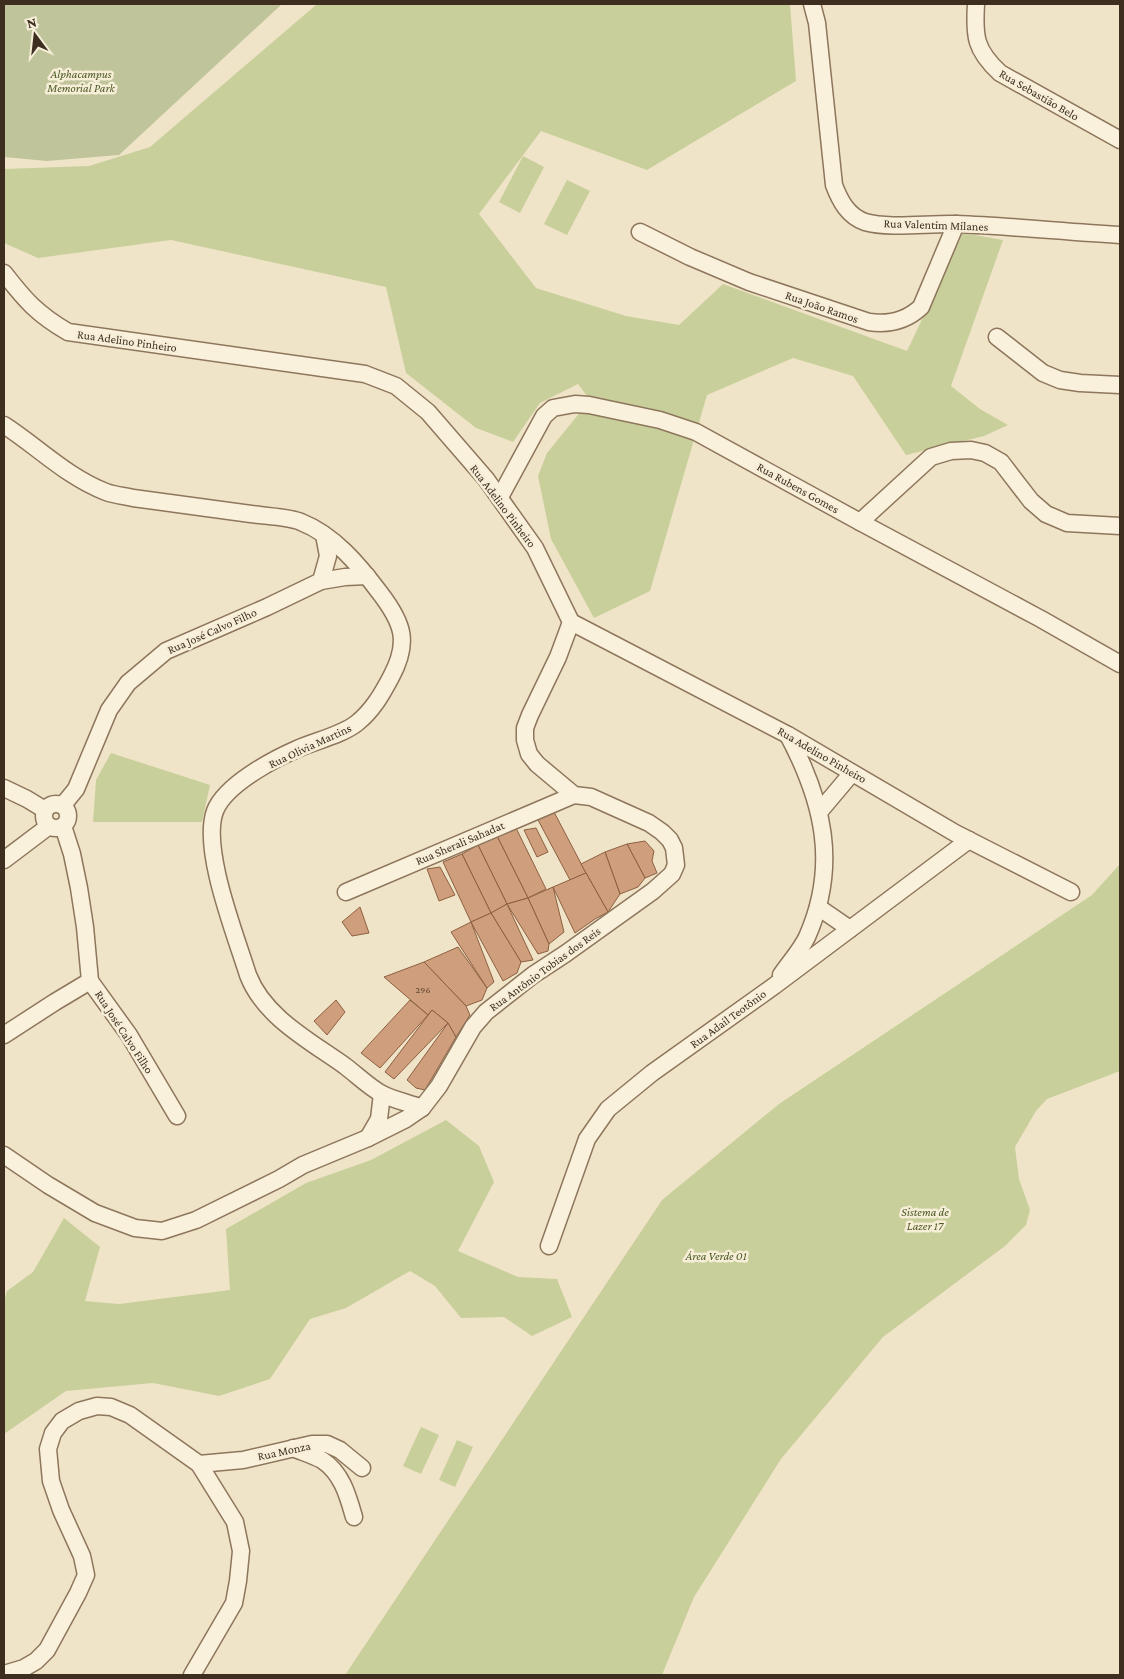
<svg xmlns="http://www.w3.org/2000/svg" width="1124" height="1679" viewBox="0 0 1124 1679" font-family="'Crimson Pro',serif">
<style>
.green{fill:#c9cf9b}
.cemetery{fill:#bfc49a}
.building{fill:#cf9f7d;stroke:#8d5f41}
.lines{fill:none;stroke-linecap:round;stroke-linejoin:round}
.minor-casing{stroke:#8d765c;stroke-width:19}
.minor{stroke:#faf1dc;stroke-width:16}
.labels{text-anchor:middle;stroke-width:5;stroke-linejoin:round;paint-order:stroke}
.number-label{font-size:10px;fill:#624a37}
.park-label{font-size:12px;font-style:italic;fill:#4d5a26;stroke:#f7eed8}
.street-label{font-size:12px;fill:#3d2e20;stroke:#f7eed8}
</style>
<rect width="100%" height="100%" fill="#f0e4c8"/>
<g class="green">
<polygon points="317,4 790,4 796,81 647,170 541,131 479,214 536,288 626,316 679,325 723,284 907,351 963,233 1003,240 951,386 980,409 1008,425 984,436 906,455 853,376 793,358 707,395 650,591 594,618 551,539 538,476 547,453 590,400 578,384 540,403 513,442 476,428 406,373 386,287 171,240 38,258 4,243 4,169 89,166 150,147"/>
<polygon points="523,156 544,167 520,213 499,202"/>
<polygon points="567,180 590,191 567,235 544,224"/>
<polygon points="111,753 210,785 202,822 93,822 96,780"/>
<polygon points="1120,864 1120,1071 1047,1099 1036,1111 1015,1147 1019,1179 1030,1210 1026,1225 1005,1246 883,1337 781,1459 694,1597 662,1675 345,1675 662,1200 779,1104 1092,895"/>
<polygon points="446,1120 479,1146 494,1182 458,1251 518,1277 557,1279 572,1317 532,1336 504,1317 461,1318 435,1286 410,1271 346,1308 310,1319 270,1379 219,1396 153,1383 66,1391 4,1434 4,1302 7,1291 33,1272 64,1218 100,1247 85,1301 119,1304 230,1290 226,1229 306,1183 371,1160"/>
<polygon points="421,1427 439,1435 421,1474 403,1466"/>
<polygon points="457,1440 473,1447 455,1487 439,1480"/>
</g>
<polygon class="cemetery" points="4,4 282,4 119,155 47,161 4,157"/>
<g class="building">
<polygon points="554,812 586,873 570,880 537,818"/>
<polygon points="516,828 546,889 528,898 497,836"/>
<polygon points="536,828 548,852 537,857 524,830"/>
<polygon points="497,836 528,898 507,904 478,845"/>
<polygon points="645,841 654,851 652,861 657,873 645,878 627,844"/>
<polygon points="627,844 645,878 638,887 620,894 605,852"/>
<polygon points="478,845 507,904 491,913 462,854"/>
<polygon points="605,852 620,894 608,912 581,864"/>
<polygon points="462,854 491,913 471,922 443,862"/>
<polygon points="440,867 455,895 439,901 427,869"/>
<polygon points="586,873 608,912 595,919 575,933 553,887"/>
<polygon points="553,887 564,932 549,944 528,898"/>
<polygon points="528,898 549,944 548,951 538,954 507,904"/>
<polygon points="507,904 533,960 521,962 491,913"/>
<polygon points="360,907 369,933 352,936 342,922"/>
<polygon points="491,913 521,962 517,973 503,981 471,922"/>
<polygon points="471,922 494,982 487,988 451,932"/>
<polygon points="458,947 487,988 482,1000 466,1006 424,962"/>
<polygon points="424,962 466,1006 470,1015 456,1037 448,1023 432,1010 428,1015 384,977"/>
<polygon points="336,1000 345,1012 327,1035 314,1021"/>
<polygon points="410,1000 428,1015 380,1068 361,1053"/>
<polygon points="432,1010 448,1023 394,1079 385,1072"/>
<polygon points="448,1023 456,1037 425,1090 416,1088 407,1080"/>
</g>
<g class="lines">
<g class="minor-casing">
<g id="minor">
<path d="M 812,4 L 817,23 L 834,185 C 840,201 848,216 865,222 C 890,229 929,223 956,224 C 1011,226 1066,232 1120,235"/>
<path d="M 976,4 C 974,36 975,50 1000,73 L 1120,140"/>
<path d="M 640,232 L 690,257 L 749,282 L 869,322 C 889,325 906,321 921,307 L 956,224"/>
<path d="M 4,273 C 25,300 37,314 68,332 L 365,374 L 396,386 L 428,412 L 486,479 L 535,548 L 571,622 L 788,735 L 955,833 L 1071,892"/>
<polyline points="997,337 1043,373 1060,380 1080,383 1120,385"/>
<path d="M 4,425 C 38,447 67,477 106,492 C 114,495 124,496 133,498 C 172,503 212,509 251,514 C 264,516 290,517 301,522 C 334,535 359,565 380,593 C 403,623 410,642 391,677 C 382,694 373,710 357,723 C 342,735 315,741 297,749 C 272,760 225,785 215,811 C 201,849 236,936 248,975 C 264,1017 310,1041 345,1066 C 357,1075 369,1087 382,1094 C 394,1100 409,1103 422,1108"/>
<polyline points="500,497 538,427 544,416 553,408 575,404 589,405 660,420 696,432 860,522 1041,619 1120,664"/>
<polyline points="860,522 931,457 951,451 971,450 985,453 1001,462 1031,501 1046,514 1067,523 1120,526"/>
<polyline points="321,581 345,577 367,576"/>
<polyline points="4,788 27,799 45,810"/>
<circle cx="56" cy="816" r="12"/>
<polyline points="63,805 76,789 109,710 128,683 166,651 267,607 321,581 328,556 324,535"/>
<polyline points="820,811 852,773"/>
<polyline points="63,826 72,854 79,888 85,927 90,981 129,1035 177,1116"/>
<polyline points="4,860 49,826"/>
<polyline points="346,892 574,795"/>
<polyline points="818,907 850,929"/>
<path d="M 781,975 C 789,963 801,950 807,937 C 839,865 823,801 788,735"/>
<polyline points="4,1035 55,1002 90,981"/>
<polyline points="368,1138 379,1119 382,1094"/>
<polyline points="4,1155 48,1185 95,1213 135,1228 162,1231 196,1220 279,1179 303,1165 368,1138 406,1119 422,1108 439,1086 473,1027 486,1012 533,975 565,954 653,891 672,874 676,865 674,848 670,840 662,832 649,823 591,797 574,795 537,764 529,754 525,740 525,728 530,715 558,657 571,622"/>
<polyline points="549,1246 587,1139 608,1109 652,1073 774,986 969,840"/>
<path d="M 293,1448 C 302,1452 313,1455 322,1460 C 342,1473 348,1496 354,1517"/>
<polyline points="199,1464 243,1460 312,1444 327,1444 340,1450 362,1468"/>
<polyline points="4,1674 24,1668 36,1661 47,1650 78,1593 86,1575 82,1556 61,1510 51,1481 48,1449 53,1433 62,1421 79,1411 97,1406 111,1407 130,1415 199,1464 235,1522 241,1551 238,1581 234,1603 192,1675"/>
</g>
</g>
<use href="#minor" class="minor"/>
</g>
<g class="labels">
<g class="number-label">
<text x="423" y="993">296</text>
</g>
<g class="park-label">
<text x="81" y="78">Alphacampus<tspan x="81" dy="14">Memorial Park</tspan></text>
<text x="925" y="1216">Sistema de<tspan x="925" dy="14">Lazer 17</tspan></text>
<text x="716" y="1260">Área Verde 01</text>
</g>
<g class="street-label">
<text transform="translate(1039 95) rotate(30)" y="4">Rua Sebastião Belo</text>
<text transform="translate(936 225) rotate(2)" y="4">Rua Valentim Milanes</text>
<text transform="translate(822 307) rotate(19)" y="4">Rua João Ramos</text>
<text transform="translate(127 341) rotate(8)" y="4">Rua Adelino Pinheiro</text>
<text transform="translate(798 488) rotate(29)" y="4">Rua Rubens Gomes</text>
<text transform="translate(503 506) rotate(53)" y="4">Rua Adelino Pinheiro</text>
<text transform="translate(212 631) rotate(-24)" y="4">Rua José Calvo Filho</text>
<text transform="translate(310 746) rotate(-25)" y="4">Rua Olivia Martins</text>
<text transform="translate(822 755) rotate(30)" y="4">Rua Adelino Pinheiro</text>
<text transform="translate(460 843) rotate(-23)" y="4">Rua Sherali Sahadat</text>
<text transform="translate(545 969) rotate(-36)" y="4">Rua Antônio Tobias dos Reis</text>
<text transform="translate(728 1019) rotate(-36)" y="4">Rua Adail Teotônio</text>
<text transform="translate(124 1032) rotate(57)" y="4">Rua José Calvo Filho</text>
<text transform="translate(284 1451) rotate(-12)" y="4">Rua Monza</text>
</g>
</g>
<rect width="1124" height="1679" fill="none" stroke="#3d2e20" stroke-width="10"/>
<g transform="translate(35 35) rotate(345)" stroke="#f7eed8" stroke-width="4" paint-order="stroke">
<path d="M0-4L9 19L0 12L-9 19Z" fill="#3d2e20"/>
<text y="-8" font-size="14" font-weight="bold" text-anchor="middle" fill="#3d2e20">N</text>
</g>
</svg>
